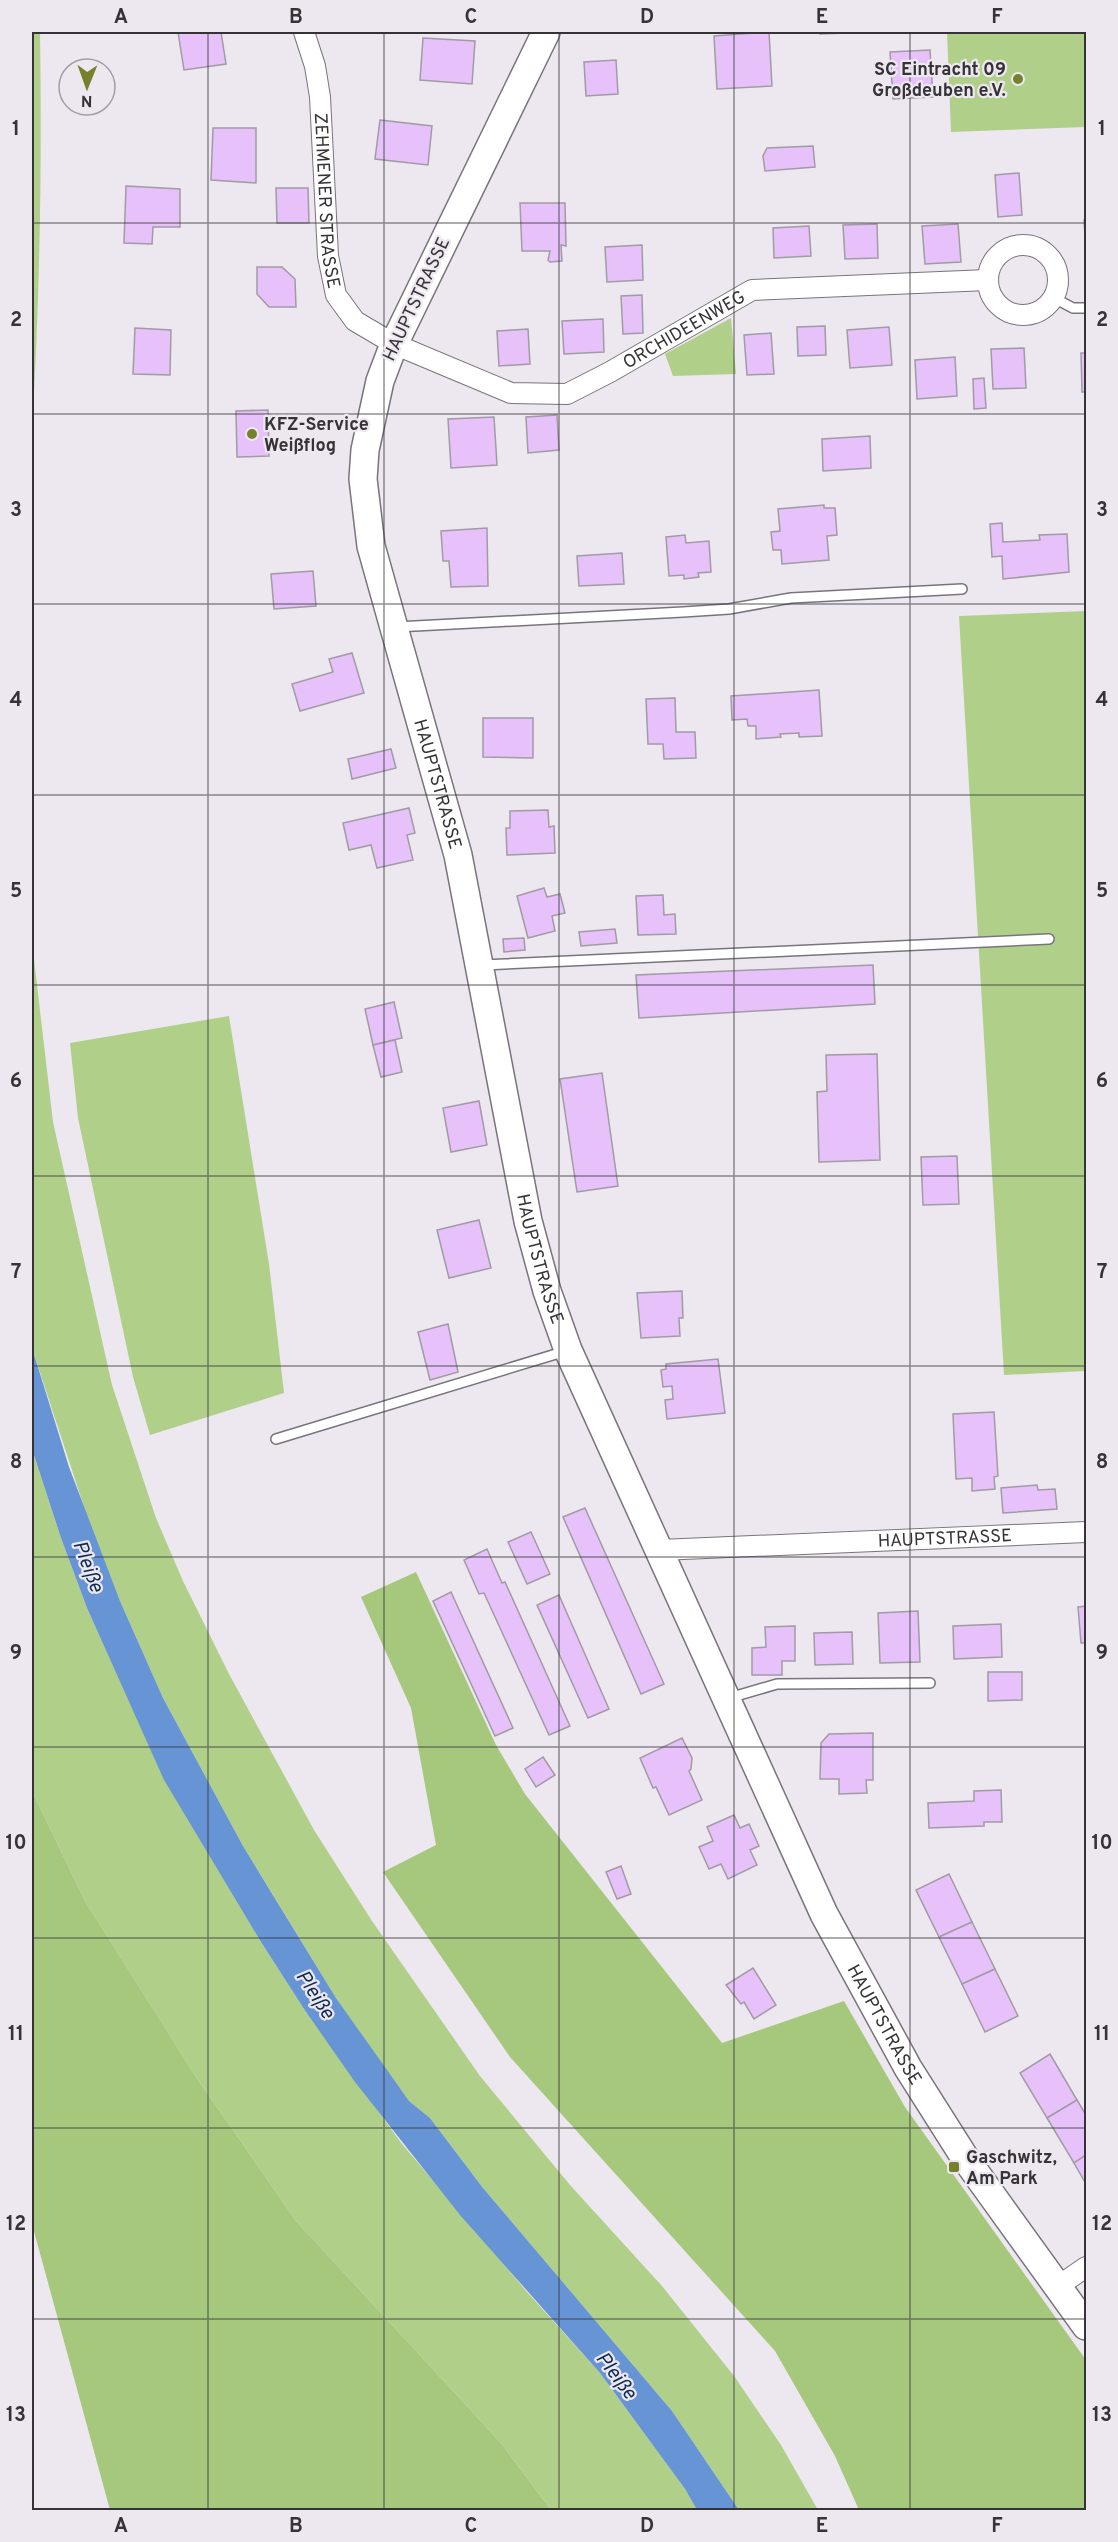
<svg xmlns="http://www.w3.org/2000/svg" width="1118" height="2542" viewBox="0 0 1118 2542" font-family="Overpass,sans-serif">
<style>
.green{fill:#b0d08a}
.forest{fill:#a6c87d}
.water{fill:#6794d4}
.building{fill:#e6c1fa;stroke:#a19ba4;stroke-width:1.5}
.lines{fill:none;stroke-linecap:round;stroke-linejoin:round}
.service-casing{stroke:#79747c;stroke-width:12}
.minor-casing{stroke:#79747c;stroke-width:22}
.secondary-casing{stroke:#79747c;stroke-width:30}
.service{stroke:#fff;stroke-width:9}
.minor{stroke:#fff;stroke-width:20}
.secondary{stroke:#fff;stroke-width:27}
.grid{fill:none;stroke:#353336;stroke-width:1.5;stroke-opacity:0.55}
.poi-dot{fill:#75812d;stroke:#ede7f0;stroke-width:2}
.labels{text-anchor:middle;stroke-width:4.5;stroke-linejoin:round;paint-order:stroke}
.poi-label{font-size:18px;font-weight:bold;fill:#353336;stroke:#ede7f0;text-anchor:start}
.street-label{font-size:18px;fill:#353336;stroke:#ede7f0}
.water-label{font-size:20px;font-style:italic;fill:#0b2a52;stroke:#ede7f0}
.neatline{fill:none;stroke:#353336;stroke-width:2}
.grid-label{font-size:20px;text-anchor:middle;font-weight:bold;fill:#353336}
</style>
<rect width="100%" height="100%" fill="#ede7f0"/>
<g class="green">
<path d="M 32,32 L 40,32 C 42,164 40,295 32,427 Z"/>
<polygon points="947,32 1086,32 1086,127 951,132"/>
<polygon points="731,318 736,374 673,376 665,354"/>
<polygon points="1086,611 1086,1371 1004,1375 959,616"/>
<polygon points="32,942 53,1122 112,1385 156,1518 183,1581 229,1674 314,1830 372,1921 480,2076 570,2185 662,2286 734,2376 781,2445 818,2510 739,2510 672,2411 483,2188 430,2118 409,2101 389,2074 336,1998 243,1846 163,1698 120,1601 88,1519 32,1348"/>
<polygon points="229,1016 269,1264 284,1393 150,1435 133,1377 78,1118 70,1043"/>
<polygon points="32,1449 61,1538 87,1608 164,1779 261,1942 304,2009 402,2144 527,2292 600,2373 685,2489 697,2510 551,2510 501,2443 296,2221 192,2071 85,1901 32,1791"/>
</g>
<g class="forest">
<polygon points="416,1572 496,1745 525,1794 722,2043 844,2001 905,2107 1086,2360 1086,2510 859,2510 835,2456 775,2351 510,2057 383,1872 436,1845 411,1708 361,1597"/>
<polygon points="32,1791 85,1901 194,2074 296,2221 501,2443 551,2510 110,2510 32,2224"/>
</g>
<polygon class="water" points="32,1348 69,1467 120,1601 163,1698 243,1846 271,1892 336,1998 409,2101 430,2118 483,2188 672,2411 739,2510 697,2510 685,2489 600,2373 460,2215 355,2082 304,2009 261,1942 164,1780 87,1608 61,1538 32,1449"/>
<g class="building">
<polygon points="178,32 221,32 226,64 184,70"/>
<polygon points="769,32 772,86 717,89 714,36"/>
<polygon points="820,32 871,32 820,34"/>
<polygon points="423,38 475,41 472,84 420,80"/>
<polygon points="930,50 933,97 893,99 890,52"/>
<polygon points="616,60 618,94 586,96 584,62"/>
<polygon points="380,120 432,126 428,165 375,159"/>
<polygon points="213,128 256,128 256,183 211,180"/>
<polygon points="813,146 815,167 765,171 763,156 767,148"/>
<polygon points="1019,173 1022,215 998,217 995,175"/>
<polygon points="126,186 180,189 180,227 153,227 152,244 124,243"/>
<polygon points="276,188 308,188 309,223 277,223"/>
<polygon points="520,203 565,203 566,246 561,245 562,261 550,262 548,260 550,251 522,251"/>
<polygon points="1084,220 1086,220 1086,252"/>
<polygon points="877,224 878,258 845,259 843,225"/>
<polygon points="958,224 961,262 925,264 922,226"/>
<polygon points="809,226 811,256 774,258 773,228"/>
<polygon points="642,245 643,280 607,282 605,247"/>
<polygon points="257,267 282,267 295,279 296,307 269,307 257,294"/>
<polygon points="642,295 643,333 623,334 621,296"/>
<polygon points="603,319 604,352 564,354 562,321"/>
<polygon points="825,326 826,355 798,356 797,327"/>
<polygon points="889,327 892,365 850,368 847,330"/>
<polygon points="135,328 171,330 170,375 133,374"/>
<polygon points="528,329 530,364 499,366 497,331"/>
<polygon points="771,333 774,374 747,375 744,335"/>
<polygon points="1024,348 1026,388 993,389 991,349"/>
<polygon points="1081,353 1086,353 1086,392 1082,392"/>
<polygon points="955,357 957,396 917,399 915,360"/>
<polygon points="984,378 986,408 974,409 973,379"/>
<polygon points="268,410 269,456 237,457 236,411"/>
<polygon points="557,415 559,450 528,453 526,417"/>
<polygon points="494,417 497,465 451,468 448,419"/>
<polygon points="870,436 871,468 823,471 822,439"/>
<polygon points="824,505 824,508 835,508 837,535 827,536 829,560 782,564 781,550 773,550 771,532 780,531 778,509"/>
<polygon points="1002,523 1003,542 1040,540 1039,535 1067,534 1069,572 1003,579 1002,556 992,557 990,524"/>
<polygon points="487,528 488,586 451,587 449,561 443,561 441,531"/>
<polygon points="685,535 686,543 709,541 711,572 698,573 699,577 684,579 684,575 669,576 666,537"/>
<polygon points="622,553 624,584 579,586 577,556"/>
<polygon points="313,571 316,606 274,609 271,574"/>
<polygon points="352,653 364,693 300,711 292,684 333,672 329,659"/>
<polygon points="819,690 822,736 799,737 799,733 780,734 781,737 756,739 756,726 748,726 747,719 732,720 731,696"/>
<polygon points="675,698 676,732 695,732 696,758 664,759 663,744 648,744 646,699"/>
<polygon points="483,718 533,718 533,758 483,757"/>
<polygon points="391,749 396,768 352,779 348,759"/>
<polygon points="409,808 415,833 407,835 413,860 377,868 371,845 349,850 343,823"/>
<polygon points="548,810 549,827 554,826 555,853 507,855 506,828 510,828 510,811"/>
<polygon points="544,888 547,897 560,894 565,913 552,916 555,931 528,938 517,896"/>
<polygon points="663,895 664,915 675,914 676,934 638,935 636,896"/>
<polygon points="615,929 617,943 581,946 579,932"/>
<polygon points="524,938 525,950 504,952 503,939"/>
<polygon points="873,965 875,1004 639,1018 636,975"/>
<polygon points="394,1002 402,1038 373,1045 365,1009"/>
<polygon points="395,1040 402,1072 381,1077 373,1045"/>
<polygon points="877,1054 880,1160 819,1162 817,1092 827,1091 826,1055"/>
<polygon points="602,1073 618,1186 577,1192 560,1079"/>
<polygon points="479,1101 487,1145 451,1152 443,1108"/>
<polygon points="957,1156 959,1204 923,1205 921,1157"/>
<polygon points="479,1220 491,1268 449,1278 437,1230"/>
<polygon points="682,1291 683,1318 679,1318 680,1336 641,1338 637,1293"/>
<polygon points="448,1324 458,1372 430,1380 418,1332"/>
<polygon points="718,1359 725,1413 667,1419 665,1400 673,1399 672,1386 663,1387 661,1370 666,1369 666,1364"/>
<polygon points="994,1412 998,1476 994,1477 995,1489 972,1491 972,1478 956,1479 953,1414"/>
<polygon points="1037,1485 1038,1490 1055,1489 1057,1509 1003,1513 1001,1488"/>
<polygon points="585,1508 664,1684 641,1694 563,1517"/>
<polygon points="531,1532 550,1574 527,1584 508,1542"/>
<polygon points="487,1549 502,1583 505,1582 570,1726 549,1735 484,1593 479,1594 464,1560"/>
<polygon points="451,1592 513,1728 495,1736 433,1601"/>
<polygon points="559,1595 609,1709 588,1718 537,1605"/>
<polygon points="1086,1606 1086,1643 1081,1643 1078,1607"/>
<polygon points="918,1611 920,1662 880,1663 878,1613"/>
<polygon points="1001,1624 1002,1657 954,1659 953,1626"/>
<polygon points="795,1626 795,1661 782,1661 782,1675 752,1675 752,1648 766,1647 765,1627"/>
<polygon points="852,1632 853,1664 815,1665 814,1633"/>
<polygon points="988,1672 1022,1672 1022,1700 988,1701"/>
<polygon points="873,1733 873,1780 866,1780 867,1793 839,1794 839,1779 820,1779 821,1743 829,1734"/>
<polygon points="682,1738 692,1758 691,1769 689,1771 702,1800 669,1815 656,1787 653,1788 640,1758"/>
<polygon points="543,1757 555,1775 536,1787 525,1769"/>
<polygon points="1001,1790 1002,1822 984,1822 984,1826 929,1828 928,1803 974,1801 974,1791"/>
<polygon points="734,1815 740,1828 749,1824 759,1846 750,1850 757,1865 728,1879 721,1864 709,1869 699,1847 713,1841 707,1827"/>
<polygon points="621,1866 631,1894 617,1899 606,1872"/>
<polygon points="949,1874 972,1922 939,1937 916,1890"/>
<polygon points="972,1922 995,1969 962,1984 939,1937"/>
<polygon points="753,1968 776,2005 754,2019 744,2002 741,2004 726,1985"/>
<polygon points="995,1969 1018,2016 985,2032 962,1984"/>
<polygon points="1050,2054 1077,2100 1047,2118 1020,2073"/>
<polygon points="1077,2100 1086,2115 1086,2155 1074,2163 1047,2118"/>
<polygon points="1086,2155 1086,2184 1074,2163"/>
</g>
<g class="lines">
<g class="service-casing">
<g id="service">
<polyline points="1054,298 1073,308 1086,308"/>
<polyline points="396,627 683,612 729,609 791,598 962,589"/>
<polyline points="483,965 1049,939"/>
<polyline points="276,1439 566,1351"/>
<polyline points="729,1698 777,1684 930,1683"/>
</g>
</g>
<g class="minor-casing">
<g id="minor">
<path id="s1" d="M 304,32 L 315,66 L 320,97 L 328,256 L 336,295 L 355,321 L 394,344 L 511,393 L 567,394 L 610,372 L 752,290 L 988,280"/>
<circle cx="1023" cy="280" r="35"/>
<path id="s2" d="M 660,1550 L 1086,1532"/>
<polyline points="1057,2287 1086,2267"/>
</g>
</g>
<g class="secondary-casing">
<g id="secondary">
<path id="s3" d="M 546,32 L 394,344 L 380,381 L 365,450 L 363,479 L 371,546 L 458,855 L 528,1221 L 547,1291 L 568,1350 L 824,1914 L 908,2068 L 965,2158 L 1086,2326"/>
</g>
</g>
<use href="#service" class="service"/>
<use href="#minor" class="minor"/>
<use href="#secondary" class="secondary"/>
</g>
<path class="grid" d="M 208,32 L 208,2510M 384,32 L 384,2510M 559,32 L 559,2510M 734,32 L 734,2510M 910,32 L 910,2510M 32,223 L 1086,223M 32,414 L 1086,414M 32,604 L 1086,604M 32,795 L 1086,795M 32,985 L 1086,985M 32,1176 L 1086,1176M 32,1366 L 1086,1366M 32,1557 L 1086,1557M 32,1747 L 1086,1747M 32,1938 L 1086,1938M 32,2128 L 1086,2128M 32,2319 L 1086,2319"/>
<g class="poi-dot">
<circle cx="1018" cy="79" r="6"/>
<circle cx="252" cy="434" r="6"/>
<rect x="948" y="2161" width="12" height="12" rx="3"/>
</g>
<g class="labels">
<g class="poi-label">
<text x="1006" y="75" text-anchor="end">SC Eintracht 09<tspan x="1006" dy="21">Großdeuben e.V.</tspan></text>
<text x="264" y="430">KFZ-Service<tspan x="264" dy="21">Weißflog</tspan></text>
<text x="966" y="2163">Gaschwitz,<tspan x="966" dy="21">Am Park</tspan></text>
</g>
<g class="street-label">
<text dy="6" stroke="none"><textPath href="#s1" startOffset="171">ZEHMENER STRASSE</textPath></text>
<text transform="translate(416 299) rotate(-65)" y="6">HAUPTSTRASSE</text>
<text dy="6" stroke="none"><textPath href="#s1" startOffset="660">ORCHIDEENWEG</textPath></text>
<text dy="6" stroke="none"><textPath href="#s3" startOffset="801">HAUPTSTRASSE</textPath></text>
<text dy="6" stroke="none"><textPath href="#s3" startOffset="1287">HAUPTSTRASSE</textPath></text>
<text dy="6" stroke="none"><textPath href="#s2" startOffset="285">HAUPTSTRASSE</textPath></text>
<text dy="6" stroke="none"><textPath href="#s3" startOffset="2128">HAUPTSTRASSE</textPath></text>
</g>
<g class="water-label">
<text transform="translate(89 1566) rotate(69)" y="7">Pleiße</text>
<text transform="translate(316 1994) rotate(57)" y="7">Pleiße</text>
<text transform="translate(617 2375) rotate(53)" y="7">Pleiße</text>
</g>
</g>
<rect width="1118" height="2542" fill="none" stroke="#ede7f0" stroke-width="66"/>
<g transform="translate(87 87) rotate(181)"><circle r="28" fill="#ede7f0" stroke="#a39fa6" stroke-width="1.5"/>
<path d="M0-4.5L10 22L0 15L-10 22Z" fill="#75812d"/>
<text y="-9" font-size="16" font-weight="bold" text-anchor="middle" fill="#353336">N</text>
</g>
<rect x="33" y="33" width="1052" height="2476" class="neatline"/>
<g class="grid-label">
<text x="121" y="23">A</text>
<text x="296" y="23">B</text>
<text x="471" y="23">C</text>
<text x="647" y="23">D</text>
<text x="822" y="23">E</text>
<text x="997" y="23">F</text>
<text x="16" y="135">1</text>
<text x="1102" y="135">1</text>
<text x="16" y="326">2</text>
<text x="1102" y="326">2</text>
<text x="16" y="516">3</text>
<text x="1102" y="516">3</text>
<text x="16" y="706">4</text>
<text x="1102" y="706">4</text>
<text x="16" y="897">5</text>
<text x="1102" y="897">5</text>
<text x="16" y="1087">6</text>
<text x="1102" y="1087">6</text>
<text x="16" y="1278">7</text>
<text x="1102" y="1278">7</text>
<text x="16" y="1468">8</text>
<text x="1102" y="1468">8</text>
<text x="16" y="1659">9</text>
<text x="1102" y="1659">9</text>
<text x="16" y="1849">10</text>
<text x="1102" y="1849">10</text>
<text x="16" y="2040">11</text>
<text x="1102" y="2040">11</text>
<text x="16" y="2230">12</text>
<text x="1102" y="2230">12</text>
<text x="16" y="2421">13</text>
<text x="1102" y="2421">13</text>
<text x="121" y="2532">A</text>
<text x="296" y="2532">B</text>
<text x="471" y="2532">C</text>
<text x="647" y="2532">D</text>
<text x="822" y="2532">E</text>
<text x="997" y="2532">F</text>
</g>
</svg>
